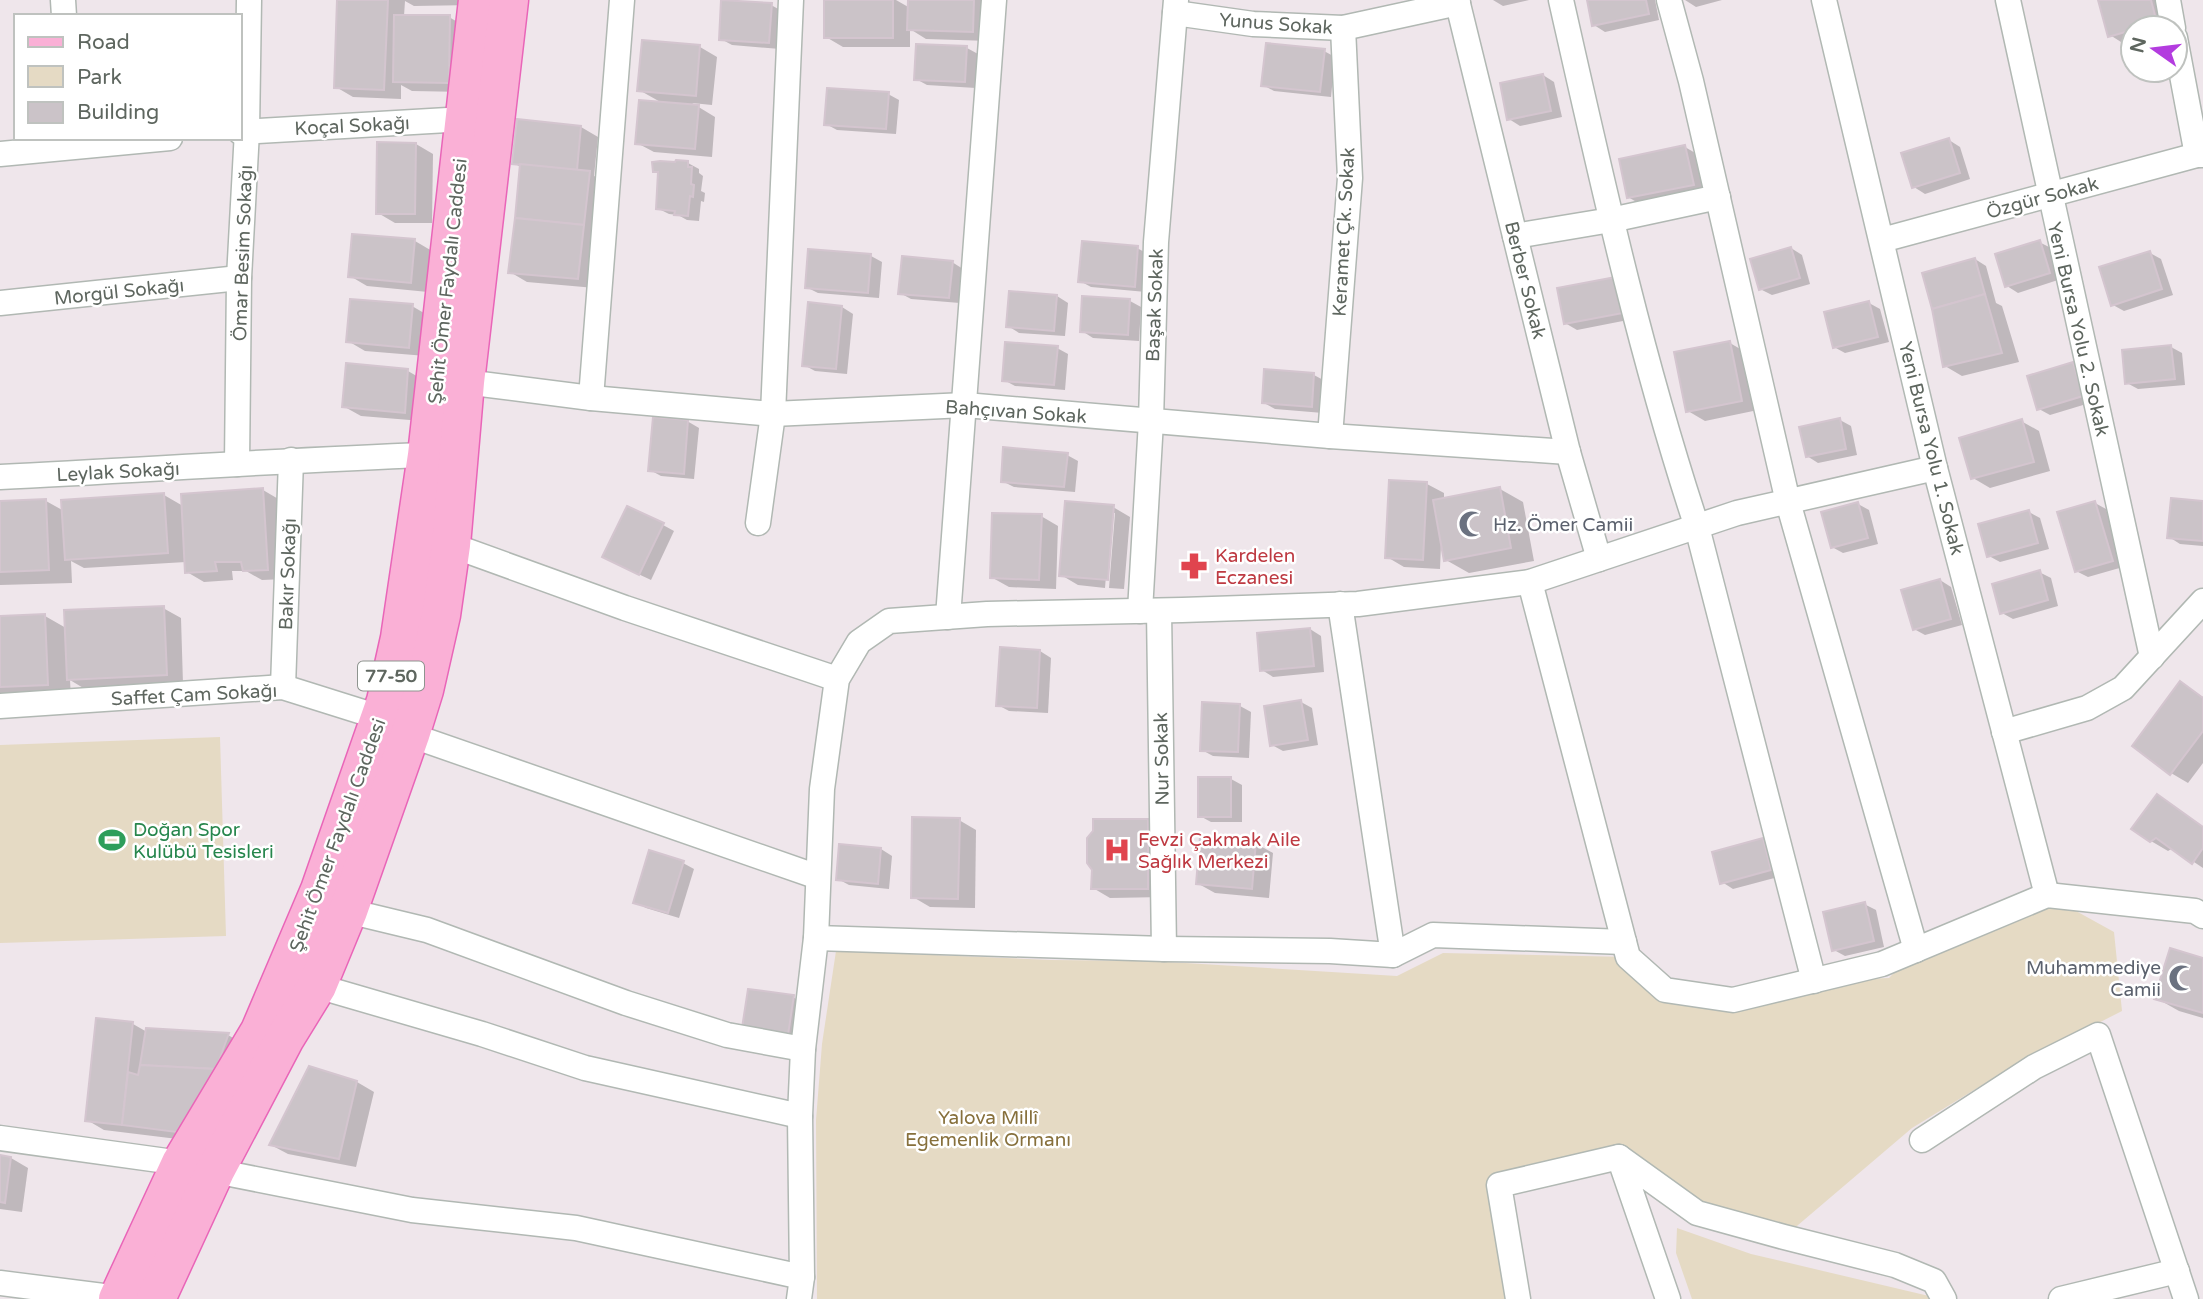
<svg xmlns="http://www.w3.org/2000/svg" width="2203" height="1299" viewBox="0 0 2203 1299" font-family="'Varela Round',sans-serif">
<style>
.green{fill:#e5dac4}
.shadow{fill:#0003}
.building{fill:#cbc3c8;stroke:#d4c5cf;stroke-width:2}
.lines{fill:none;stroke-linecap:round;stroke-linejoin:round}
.street-casing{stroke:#b1b8b3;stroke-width:27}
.primary-casing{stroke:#e965b8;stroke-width:41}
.street{stroke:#fff;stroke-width:24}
.primary{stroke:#fab0d6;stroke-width:38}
.labels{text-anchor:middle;stroke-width:5;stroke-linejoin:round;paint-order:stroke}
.shield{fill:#fff;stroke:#8e948f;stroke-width:2}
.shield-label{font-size:18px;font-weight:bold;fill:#5e665f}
.street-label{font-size:19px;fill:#5e665f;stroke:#fff}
.worship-label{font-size:19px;fill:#5b616d;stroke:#fff;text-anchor:start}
.health-label{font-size:19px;fill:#be3a42;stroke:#fff;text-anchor:start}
.leisure-label{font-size:19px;fill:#27864d;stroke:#fff;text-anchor:start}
.park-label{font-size:19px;fill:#87703c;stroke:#fff}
</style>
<rect width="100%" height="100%" fill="#efe6eb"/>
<g class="green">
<polygon points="220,737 226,936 0,943 0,745"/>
<polygon points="2047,895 2114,932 2122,1011 2010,1068 1912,1128 1784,1237 1697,1213 1618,1157 1499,1185 1518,1299 817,1299 816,1120 822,1044 836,951 1051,960 1152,961 1397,976 1443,953 1628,957 1665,990 1733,1000 1814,981 1889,978 1916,950"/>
<polygon points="1677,1228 1751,1254 1929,1296 1930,1299 1692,1299 1676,1253"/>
</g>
<g class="shadow">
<polygon points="339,0 473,0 473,5 414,6 405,1 404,16 449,17 466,27 466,92 412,91 401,85 401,99 353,97 336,87"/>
<polygon points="826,0 896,0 910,8 910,0 992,0 990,41 926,39 910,29 910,47 843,47 826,37"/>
<polygon points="1493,0 1529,0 1503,6"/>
<polygon points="1588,0 1655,0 1659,20 1605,32 1594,25"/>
<polygon points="1685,0 1722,0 1696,7"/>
<polygon points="2108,0 2159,0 2167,28 2133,28 2133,38 2121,42 2110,35"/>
<polygon points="771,5 782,11 780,49 732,45 721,39"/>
<polygon points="644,42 700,47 717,57 712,105 692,103 715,117 712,157 654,152 637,143 664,104 639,90"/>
<polygon points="967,48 978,54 976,88 927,85 916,79"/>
<polygon points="1324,51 1335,57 1331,97 1274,91 1263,85"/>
<polygon points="1543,75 1554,82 1562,117 1520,126 1509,119"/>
<polygon points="888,94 899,100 896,134 837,130 826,124"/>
<polygon points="581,127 598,137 594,176 606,182 595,288 527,282 510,272 522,168 514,163"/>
<polygon points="1949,140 1960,147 1970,179 1925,194 1914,187"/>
<polygon points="416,144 433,154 432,223 395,223 378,213"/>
<polygon points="1685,147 1702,157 1710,194 1645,207 1628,197"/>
<polygon points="688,163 699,169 699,173 703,176 701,191 705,193 704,202 701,201 699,221 687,220 678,215 669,214 657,208 660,174 655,171"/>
<polygon points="415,241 432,251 428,292 367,286 350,276"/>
<polygon points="2039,242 2051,248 2061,279 2018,293 2007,286"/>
<polygon points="1137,248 1148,254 1146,292 1091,287 1080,281"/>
<polygon points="1791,248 1802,255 1810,284 1772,295 1760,289"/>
<polygon points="2150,253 2161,259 2173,295 2124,311 2113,305"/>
<polygon points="871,256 882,262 879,298 818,293 806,287"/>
<polygon points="1975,259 1986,266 1996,303 2002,306 2019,362 1962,376 1945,366"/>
<polygon points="952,262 963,269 960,303 911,299 900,293"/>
<polygon points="1616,279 1633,319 1577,330 1565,323"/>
<polygon points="1057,296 1068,303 1065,336 1019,333 1008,326"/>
<polygon points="1130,301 1141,307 1139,341 1093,338 1082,331"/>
<polygon points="1869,303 1880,309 1889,342 1845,353 1834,347"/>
<polygon points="412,306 429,316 426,356 365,351 348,341"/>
<polygon points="842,307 853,314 847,374 815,371 804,365"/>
<polygon points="1730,343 1747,353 1758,410 1705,421 1688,411"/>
<polygon points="2171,347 2182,353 2185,385 2138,389 2127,383"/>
<polygon points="1057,348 1068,354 1065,390 1015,386 1004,380"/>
<polygon points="2073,364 2084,371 2093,402 2050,415 2039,409"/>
<polygon points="347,365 408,371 425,381 422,421 361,416 343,406"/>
<polygon points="1314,375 1325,381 1323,413 1275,409 1264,403"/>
<polygon points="1840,420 1851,426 1857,455 1818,463 1807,456"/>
<polygon points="687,421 699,428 694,479 661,476 650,470"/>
<polygon points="2021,421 2039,431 2050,471 1990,488 1973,478"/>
<polygon points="1067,455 1078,461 1075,492 1014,487 1002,481"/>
<polygon points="1427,484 1444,493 1444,500 1500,489 1523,502 1534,561 1469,573 1446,560 1441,544 1440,569 1404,567 1387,557"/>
<polygon points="263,490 280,500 285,579 262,580 246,571 232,571 233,580 204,582 187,572 186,562 84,568 71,561 72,583 0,585 0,503 46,501 64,511 164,495 183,506"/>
<polygon points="2095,503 2106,509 2123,567 2088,577 2076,571"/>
<polygon points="2203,503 2203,546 2180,544 2169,537"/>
<polygon points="1858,504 1869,510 1878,544 1843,553 1832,547"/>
<polygon points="1113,507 1130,517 1124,589 1109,588 1115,513 1111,513 1105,588 1078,585 1061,575"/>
<polygon points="2029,512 2040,518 2049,549 2000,562 1989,556"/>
<polygon points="1041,516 1058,526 1056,589 1009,587 991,577"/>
<polygon points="663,525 674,531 651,580 615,563"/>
<polygon points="2039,572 2051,578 2058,606 2013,619 2002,613"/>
<polygon points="1940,580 1951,587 1962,625 1925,635 1914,629"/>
<polygon points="163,608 181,618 183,684 85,689 70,680 71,698 0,701 0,618 45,616 66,628"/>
<polygon points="1310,629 1321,636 1324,672 1273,677 1262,670"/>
<polygon points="1040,651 1051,658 1048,713 1009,711 998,705"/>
<polygon points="2181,684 2203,697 2203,763 2188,783 2171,773"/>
<polygon points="1301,702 1312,708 1318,745 1283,751 1272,745"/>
<polygon points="1240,706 1251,712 1249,758 1213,756 1202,750"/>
<polygon points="1231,779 1242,785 1242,822 1211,822 1200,816"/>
<polygon points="2157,796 2203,827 2203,868 2173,848 2168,851 2151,841"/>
<polygon points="959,820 976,830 975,908 930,907 913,897"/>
<polygon points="1148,820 1165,830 1164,897 1110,898 1093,888"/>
<polygon points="1762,840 1774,847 1782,876 1733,889 1722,882"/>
<polygon points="1255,843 1273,853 1269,898 1215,893 1197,883"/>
<polygon points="881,849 892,856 889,889 849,885 838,879"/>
<polygon points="683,863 694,869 679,918 646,908 635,902"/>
<polygon points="1864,904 1876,910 1884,947 1845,956 1834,950"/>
<polygon points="2203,960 2203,1018 2179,1011 2156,998"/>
<polygon points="793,997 804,1004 799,1040 744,1027"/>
<polygon points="133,1024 147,1032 147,1030 228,1035 245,1045 202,1142 104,1130 87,1120"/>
<polygon points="357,1082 374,1092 356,1167 288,1154 271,1145"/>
<polygon points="0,1157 11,1158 28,1168 22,1212 0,1209"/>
</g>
<g class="building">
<polygon points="337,0 388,0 384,90 334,88"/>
<polygon points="721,0 772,3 769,43 719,40"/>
<rect x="824" y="0" width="69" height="38"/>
<polygon points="908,0 974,0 973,32 907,30"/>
<polygon points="1587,0 1646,0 1649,14 1592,26"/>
<polygon points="2098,0 2151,0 2157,23 2108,37"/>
<polygon points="394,15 450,15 449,83 393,82"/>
<polygon points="642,40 700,45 696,96 637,91"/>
<polygon points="1266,43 1325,49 1320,92 1261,86"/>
<polygon points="916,44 967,46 965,82 914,80"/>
<polygon points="1543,74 1551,111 1507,120 1500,83"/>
<polygon points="827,88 889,92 886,129 824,125"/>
<polygon points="639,100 699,105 695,149 635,144"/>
<polygon points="517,119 581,126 577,170 512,164"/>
<polygon points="1949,138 1960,173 1912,188 1901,153"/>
<polygon points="377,142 416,143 415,214 376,214"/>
<polygon points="1685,145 1694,185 1627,198 1619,159"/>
<polygon points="676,160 688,161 688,167 692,167 691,184 694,185 693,197 690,196 688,216 674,215 675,211 656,209 658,172 653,172 652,162 660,161 675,162"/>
<polygon points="520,164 590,171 584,225 515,218"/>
<polygon points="515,218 584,225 578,279 508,273"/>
<polygon points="352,234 415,239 411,283 348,277"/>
<polygon points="2040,240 2050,273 2005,287 1995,254"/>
<polygon points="1082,241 1138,246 1135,287 1078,282"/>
<polygon points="1791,247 1800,278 1759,290 1750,259"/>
<polygon points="808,249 871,254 868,293 805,288"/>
<polygon points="2150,251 2162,289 2111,306 2099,267"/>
<polygon points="902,256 953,261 949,298 898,294"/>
<polygon points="1975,258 1985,294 1932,309 1922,273"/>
<polygon points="1616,277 1623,313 1564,324 1557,288"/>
<polygon points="1009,291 1057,295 1054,331 1006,327"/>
<polygon points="1985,294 2002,353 1943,367 1932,309"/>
<polygon points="1082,296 1130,299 1128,335 1080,332"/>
<polygon points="350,299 413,304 409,348 346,342"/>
<polygon points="1869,301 1878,337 1833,348 1824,312"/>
<polygon points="808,302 842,306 836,369 802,366"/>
<polygon points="1730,341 1742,401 1686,412 1674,352"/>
<polygon points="1005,342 1058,346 1054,385 1002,381"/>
<polygon points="2171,345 2175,379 2125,384 2122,350"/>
<polygon points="2073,362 2083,396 2037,410 2027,376"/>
<polygon points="346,363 408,369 405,413 342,407"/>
<polygon points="1264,369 1314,373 1312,407 1262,403"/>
<polygon points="653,417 688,420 684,474 648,471"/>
<polygon points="1840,418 1846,449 1806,457 1799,427"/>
<polygon points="2022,419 2034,462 1971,479 1959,438"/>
<polygon points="1003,447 1068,453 1064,487 1001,482"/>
<polygon points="1389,480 1427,482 1423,560 1385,558"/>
<polygon points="1500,487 1511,548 1444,561 1433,500"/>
<polygon points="263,488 268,570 243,571 241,562 215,562 217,571 185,573 181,494"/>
<polygon points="164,493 168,553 65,560 61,500"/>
<polygon points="2171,498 2203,501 2203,541 2167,538"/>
<polygon points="46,499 49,570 0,572 0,501"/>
<polygon points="1065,501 1114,505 1108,580 1059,576"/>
<polygon points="2095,501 2113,561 2075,572 2057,512"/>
<polygon points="1858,502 1868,538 1831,548 1821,512"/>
<polygon points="627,506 664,523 639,575 602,557"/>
<polygon points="2029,510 2038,543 1987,557 1978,524"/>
<polygon points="992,513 1042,514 1039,580 990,578"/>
<polygon points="2040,570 2048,600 2000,614 1992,584"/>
<polygon points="1940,579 1951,619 1913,630 1901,590"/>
<polygon points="164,606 167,675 67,680 64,610"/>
<polygon points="45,614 48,685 0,687 0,616"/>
<polygon points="1310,628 1314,666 1260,671 1257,633"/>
<polygon points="1000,647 1040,650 1037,708 996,706"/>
<polygon points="2180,681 2203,698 2203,731 2170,775 2132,746"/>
<polygon points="1301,700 1308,740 1270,746 1264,706"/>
<polygon points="1202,702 1240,704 1238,752 1200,751"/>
<rect x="1198" y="777" width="33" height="40"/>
<polygon points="2157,794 2203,827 2203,848 2192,864 2156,838 2150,842 2131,829"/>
<polygon points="912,817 960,818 958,899 911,898"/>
<polygon points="1093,819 1148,819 1148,889 1091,889 1092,870 1087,863 1087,838 1093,831"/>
<polygon points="1200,837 1256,841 1252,889 1196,884"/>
<polygon points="1763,838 1771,870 1720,884 1712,852"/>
<polygon points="839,844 881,848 878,884 836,880"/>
<polygon points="649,850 684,861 668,913 633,903"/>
<polygon points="1865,902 1874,941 1832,951 1823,912"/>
<polygon points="2170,948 2203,958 2203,1013 2154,999"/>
<polygon points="748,989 794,995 788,1035 742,1028"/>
<polygon points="96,1018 133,1022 122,1125 85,1121"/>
<polygon points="146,1028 229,1033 216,1069 140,1065"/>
<polygon points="140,1065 216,1069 184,1133 122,1125 128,1072 138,1075"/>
<polygon points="309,1066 357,1081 339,1159 269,1145"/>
<polygon points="0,1155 11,1157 5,1203 0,1202"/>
</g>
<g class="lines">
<g class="street-casing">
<g id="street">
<polyline points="63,0 64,16"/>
<polyline points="1457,0 1568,452 1599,559"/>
<path d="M 1561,0 C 1601,177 1640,355 1697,527 L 1814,981"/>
<polyline points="1669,0 1691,81 1788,502 1916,950"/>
<polyline points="1824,0 1935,468 2047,895"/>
<polyline points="2008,0 2152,657"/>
<polyline points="2168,0 2173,28"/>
<polyline points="1175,13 1253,24 1343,28 1458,3"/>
<polyline points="2175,38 2197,155"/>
<polyline points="240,132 465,119"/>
<polyline points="0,154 170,138"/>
<polyline points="1515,236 1611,220 1718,197"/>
<polyline points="1882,240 2197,155 2203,155"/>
<polyline points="0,303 239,278"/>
<polyline points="465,382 591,398 773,414 965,405 1330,436 1568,452"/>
<polyline points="591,398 622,0"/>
<polyline points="1330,436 1350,178 1343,28"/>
<polyline points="237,464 239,278 247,131 249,0"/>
<path d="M 0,477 C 143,470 285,460 427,455"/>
<polyline points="758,523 773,414 791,0"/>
<polyline points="451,545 625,608 837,679"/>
<polyline points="1530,582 1628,957 1665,990 1733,1000 1882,964 2047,895 2195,911 2203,916"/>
<polyline points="1340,604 1393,955"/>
<polyline points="1140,611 1151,421 1156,242 1176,0"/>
<polyline points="1159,611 1164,949"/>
<polyline points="948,617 994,0"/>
<polyline points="283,687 291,460"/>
<polyline points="0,706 283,687 369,714 374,718 378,726"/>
<polyline points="2004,732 2087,708 2123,688 2203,601"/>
<polyline points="410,735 818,877"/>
<polyline points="348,911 427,930 626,1003 727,1035 803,1049"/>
<polyline points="816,938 1164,949 1330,951 1393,955 1433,935 1624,942"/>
<polyline points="317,986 482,1034 585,1068 800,1116"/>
<polyline points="0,1138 181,1163"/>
<polyline points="1922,1140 2034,1067 2098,1035 2186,1299"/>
<polyline points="215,1171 412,1210 576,1228 802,1277"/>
<polyline points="0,1283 119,1298"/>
<polyline points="799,1299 802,1277 800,1116 803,1049 816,938 822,789 837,679 859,642 889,621 987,614 1182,610 1358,604 1530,582 1737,513 1935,468"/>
<polyline points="1518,1299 1499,1185 1619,1157"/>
<polyline points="1668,1299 1619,1157 1697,1213 1784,1237 1895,1265 1934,1281 1944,1299"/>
<polyline points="2061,1299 2177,1271"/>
</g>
</g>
<g class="primary-casing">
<g id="primary">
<polyline points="118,1299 181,1163 260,1031 320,890 386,701 400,638 427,455 478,0"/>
<polyline points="156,1299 215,1171 285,1038 317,986 348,911 410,735 424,690 441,615 451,545 465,382 509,0"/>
</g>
</g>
<use href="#street" class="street"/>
<use href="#primary" class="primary"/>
</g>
<defs>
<g id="mosque-bare" transform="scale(2.1)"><path d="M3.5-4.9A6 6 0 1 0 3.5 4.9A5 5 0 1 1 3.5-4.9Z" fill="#6b7280" stroke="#fff" stroke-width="2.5" paint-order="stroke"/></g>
<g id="pharmacy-bare" transform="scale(2.1)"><path d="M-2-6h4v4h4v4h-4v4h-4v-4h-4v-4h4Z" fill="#e0444e" stroke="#fff" stroke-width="2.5" paint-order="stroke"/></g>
<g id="stadium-bare" transform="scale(2.1)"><path d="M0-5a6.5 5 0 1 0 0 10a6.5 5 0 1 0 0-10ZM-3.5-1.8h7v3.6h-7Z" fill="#2e9e5b" stroke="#fff" stroke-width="2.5" paint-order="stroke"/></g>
<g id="hospital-bare" transform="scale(2.1)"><path d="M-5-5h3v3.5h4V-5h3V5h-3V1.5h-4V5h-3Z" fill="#e0444e" stroke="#fff" stroke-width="2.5" paint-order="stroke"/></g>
</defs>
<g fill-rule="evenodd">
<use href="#mosque-bare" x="1472" y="524"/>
<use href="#pharmacy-bare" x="1194" y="566"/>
<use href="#stadium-bare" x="112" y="840"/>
<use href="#hospital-bare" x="1117" y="850"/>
<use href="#mosque-bare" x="2182" y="978"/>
</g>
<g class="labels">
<rect class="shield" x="358" y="661.5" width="66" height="29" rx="5"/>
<g class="shield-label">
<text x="391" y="682">77-50</text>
</g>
<g class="street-label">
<text transform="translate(1276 23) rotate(4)" y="7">Yunus Sokak</text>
<text transform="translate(352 125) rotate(-3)" y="7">Koçal Sokağı</text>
<text transform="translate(2042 197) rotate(-15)" y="7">Özgür Sokak</text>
<text transform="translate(1343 232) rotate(-87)" y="7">Keramet Çk. Sokak</text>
<text transform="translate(242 253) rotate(-88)" y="7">Ömar Besim Sokağı</text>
<text transform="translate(1526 280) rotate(76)" y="7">Berber Sokak</text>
<text transform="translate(447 281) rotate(-84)" y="7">Şehit Ömer Faydalı Caddesi</text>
<text transform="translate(119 291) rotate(-6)" y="7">Morgül Sokağı</text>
<text transform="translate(1154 305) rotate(-88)" y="7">Başak Sokak</text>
<text transform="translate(2079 329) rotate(77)" y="7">Yeni Bursa Yolu 2. Sokak</text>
<text transform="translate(1016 411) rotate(4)" y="7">Bahçıvan Sokak</text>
<text transform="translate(1932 448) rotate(76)" y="7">Yeni Bursa Yolu 1. Sokak</text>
<text transform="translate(118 471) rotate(-3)" y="7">Leylak Sokağı</text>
<text transform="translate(287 574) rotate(-88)" y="7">Bakır Sokağı</text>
<text transform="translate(194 694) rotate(-3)" y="7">Saffet Çam Sokağı</text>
<text transform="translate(1161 759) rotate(-91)" y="7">Nur Sokak</text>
<text transform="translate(337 835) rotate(-70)" y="7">Şehit Ömer Faydalı Caddesi</text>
</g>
<g class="worship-label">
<text x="1493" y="531">Hz. Ömer Camii</text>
<text x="2161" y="974" text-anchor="end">Muhammediye<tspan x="2161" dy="22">Camii</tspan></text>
</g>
<g class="health-label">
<text x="1215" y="562">Kardelen<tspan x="1215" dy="22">Eczanesi</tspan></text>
<text x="1138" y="846">Fevzi Çakmak Aile<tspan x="1138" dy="22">Sağlık Merkezi</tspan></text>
</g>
<g class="leisure-label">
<text x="133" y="836">Doğan Spor<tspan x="133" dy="22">Kulübü Tesisleri</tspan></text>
</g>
<g class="park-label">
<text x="988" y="1124">Yalova Millî<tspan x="988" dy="22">Egemenlik Ormanı</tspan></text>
</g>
</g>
<rect x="14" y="14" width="228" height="126" fill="#ffffff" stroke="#bfc2bf" stroke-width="2"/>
<rect x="28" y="37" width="35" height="10" fill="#fab0d6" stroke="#bfc2bf" stroke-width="2"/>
<text x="77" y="49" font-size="21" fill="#5e665f">Road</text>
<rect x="28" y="66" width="35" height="21" fill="#e5dac4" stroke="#bfc2bf" stroke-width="2"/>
<text x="77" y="84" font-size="21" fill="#5e665f">Park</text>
<rect x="28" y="102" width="35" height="21" fill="#cbc3c8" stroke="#bfc2bf" stroke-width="2"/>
<text x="77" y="119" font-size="21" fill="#5e665f">Building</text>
<g transform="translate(2154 49) rotate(284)"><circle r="33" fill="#ffffff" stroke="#bfc2bf" stroke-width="2"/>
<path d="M0-5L12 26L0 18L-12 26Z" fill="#b33cdf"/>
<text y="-10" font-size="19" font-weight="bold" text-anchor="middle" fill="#5e665f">N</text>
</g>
</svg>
